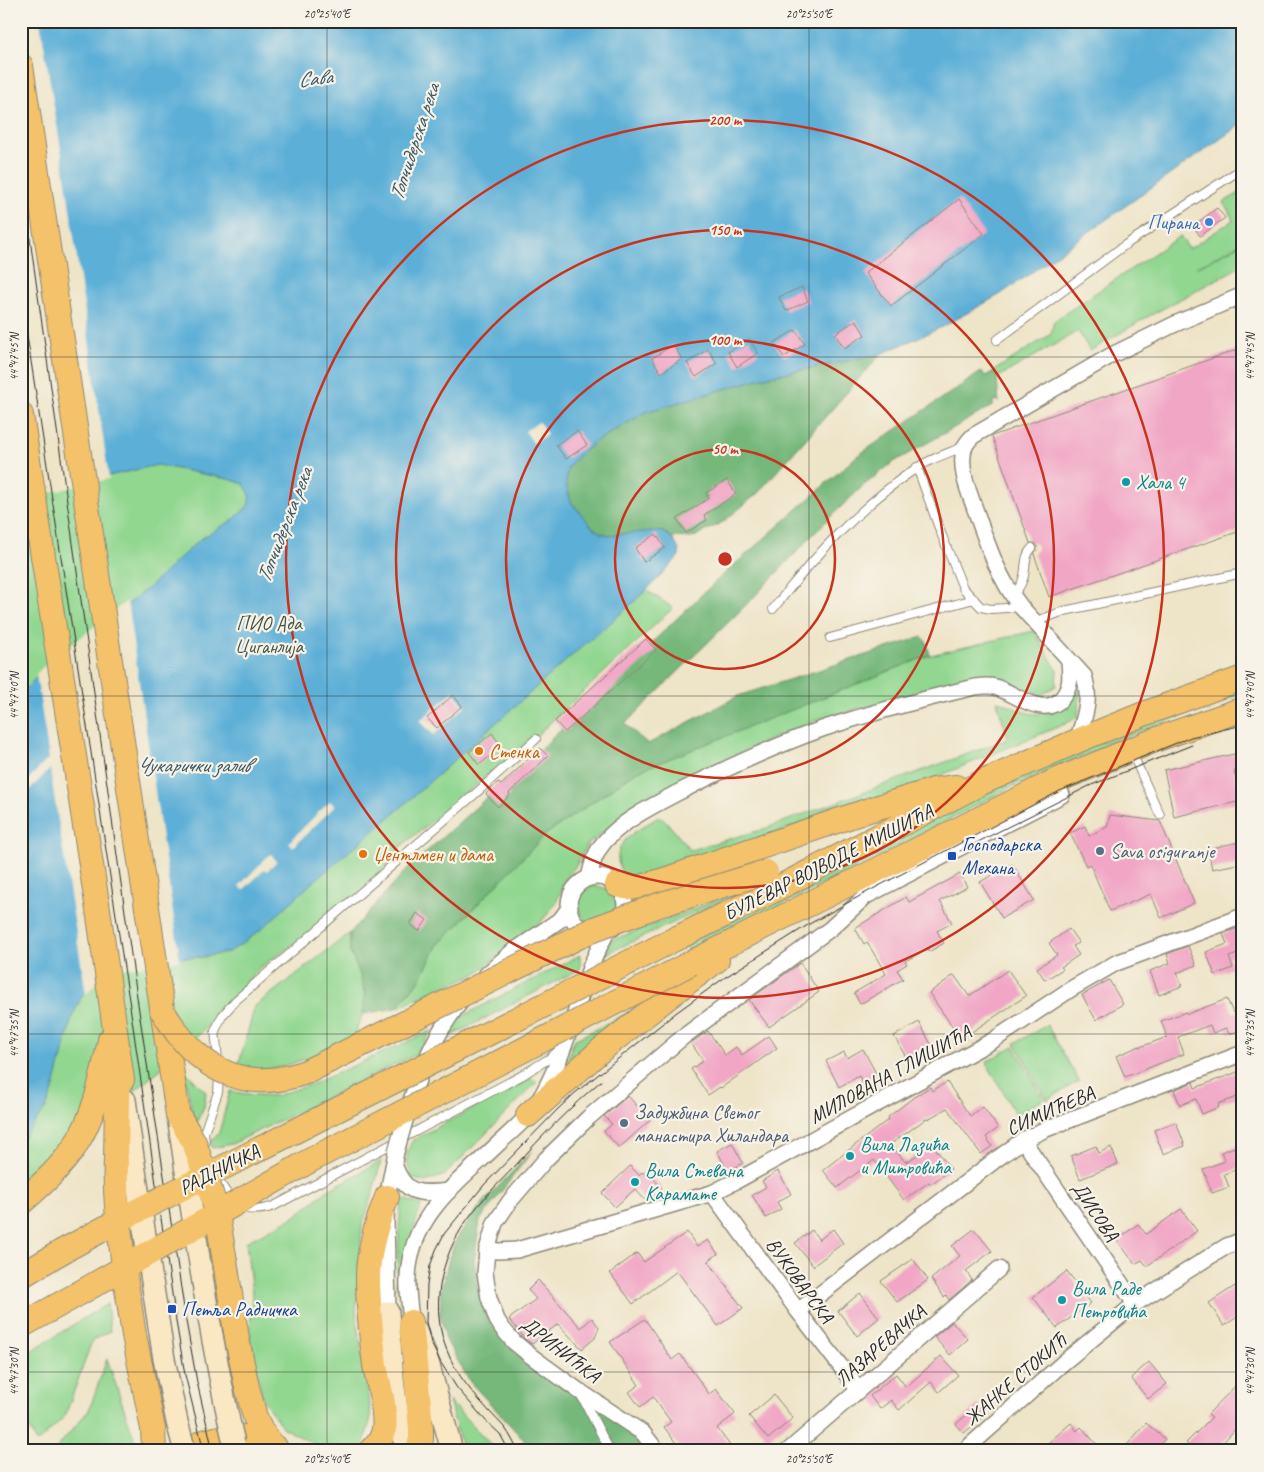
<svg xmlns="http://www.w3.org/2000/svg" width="1264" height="1472" viewBox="0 0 1264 1472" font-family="Caveat,sans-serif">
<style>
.green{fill:#91d790;stroke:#5e815e}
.forest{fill:#74b87a;stroke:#507252}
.water{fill:#5bafd7;stroke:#436d81}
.pier{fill:#eee4c7}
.building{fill:#f1a6c5}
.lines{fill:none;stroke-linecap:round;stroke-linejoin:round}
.service-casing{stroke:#8c8879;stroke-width:10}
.minor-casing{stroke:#8c8879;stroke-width:18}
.secondary-casing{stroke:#8c8879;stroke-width:24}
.primary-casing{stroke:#8c8879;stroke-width:26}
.service{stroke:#fff;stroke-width:8}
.minor{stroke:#fff;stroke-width:15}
.secondary{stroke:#fae7c3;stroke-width:21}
.primary{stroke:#f3c26a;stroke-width:24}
.tram{stroke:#2b2b2b;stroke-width:1}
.minor-bridge-casing{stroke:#8c8879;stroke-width:18;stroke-linecap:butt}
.secondary-bridge-casing{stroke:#8c8879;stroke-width:24;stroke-linecap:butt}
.primary-bridge-casing{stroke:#8c8879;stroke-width:26;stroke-linecap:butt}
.minor-bridge{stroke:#fff;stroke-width:15}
.secondary-bridge{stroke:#fae7c3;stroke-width:21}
.primary-bridge{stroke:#f3c26a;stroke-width:24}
.ticks{fill:none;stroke:#2b2b2b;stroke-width:1;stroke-opacity:0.45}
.ring{fill:none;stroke:#c8321e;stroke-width:2.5}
.shop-dot{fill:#3f7fe0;stroke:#f7f3e8;stroke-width:2}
.culture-dot{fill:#0f9aa8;stroke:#f7f3e8;stroke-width:2}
.food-dot{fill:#e8710a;stroke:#f7f3e8;stroke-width:2}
.service-dot{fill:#5c6f8a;stroke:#f7f3e8;stroke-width:2}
.transit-dot{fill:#1a4fb4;stroke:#f7f3e8;stroke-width:2}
.labels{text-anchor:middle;stroke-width:4.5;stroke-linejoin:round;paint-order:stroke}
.shop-label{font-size:20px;fill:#366cbe;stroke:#f7f3e8;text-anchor:end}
.culture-label{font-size:20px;fill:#0d838f;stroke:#f7f3e8;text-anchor:start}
.park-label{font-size:20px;fill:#445644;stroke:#f7f3e8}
.food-label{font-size:20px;fill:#c56008;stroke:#f7f3e8;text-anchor:start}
.transit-label{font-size:20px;fill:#164399;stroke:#f7f3e8;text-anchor:start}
.service-label{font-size:20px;fill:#4e5e75;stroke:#f7f3e8;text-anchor:start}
.street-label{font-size:20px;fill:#2b2b2b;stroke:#f7f3e8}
.water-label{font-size:21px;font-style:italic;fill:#3c5967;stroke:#f7f3e8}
.centre{fill:#c8321e;stroke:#f7f3e8;stroke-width:2.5}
.ring-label{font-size:15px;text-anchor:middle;font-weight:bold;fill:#c8321e;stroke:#f7f3e8;stroke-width:4.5;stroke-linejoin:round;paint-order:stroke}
.neatline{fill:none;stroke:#2b2b2b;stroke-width:2}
.ticks-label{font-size:12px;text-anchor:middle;fill:#2b2b2b}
</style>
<rect width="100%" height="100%" fill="#f7f3e8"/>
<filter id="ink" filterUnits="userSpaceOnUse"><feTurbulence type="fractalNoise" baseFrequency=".02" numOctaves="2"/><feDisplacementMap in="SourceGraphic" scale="10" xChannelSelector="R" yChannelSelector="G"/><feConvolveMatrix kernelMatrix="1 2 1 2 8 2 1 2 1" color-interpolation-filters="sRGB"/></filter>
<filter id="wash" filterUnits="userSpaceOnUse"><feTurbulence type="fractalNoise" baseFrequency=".0096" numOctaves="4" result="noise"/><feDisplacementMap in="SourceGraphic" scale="20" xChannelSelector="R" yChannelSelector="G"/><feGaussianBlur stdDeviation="1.12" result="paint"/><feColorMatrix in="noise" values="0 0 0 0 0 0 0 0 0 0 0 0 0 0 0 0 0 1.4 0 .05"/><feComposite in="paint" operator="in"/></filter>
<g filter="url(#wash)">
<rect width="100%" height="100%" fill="#eee4c7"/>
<g class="green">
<polygon points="1243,191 1243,242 1197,267 1243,243 1243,265 1142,320 1090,351 1078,331 997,378 994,372 986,376 1051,334 1054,321 1180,236 1189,249 1233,220 1224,202"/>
<polygon points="326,376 673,608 537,735 400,847 388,866 328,921 259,968 212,1022 182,1051 21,1187 21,377"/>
<polygon points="1034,631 1057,670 1056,686 1041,695 999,678 950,686 822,718 723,760 612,825 587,845 576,866 565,879 556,903 541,922 477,973 396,1008 419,981 437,946 545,835 636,772 888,665"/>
<path d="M 1075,678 L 1080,691 L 1078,717 L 1065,724 L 898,793 L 636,878 C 627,876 621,874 619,865 C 612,840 641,829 658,817 L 665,820 L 690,850 L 761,830 L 1008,739 L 997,701 C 1005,702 1012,707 1019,710 C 1051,723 1058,700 1075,678 Z"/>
<polygon points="1243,686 1243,693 1143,730 1011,787 836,878 688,950 685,945 1023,773"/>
<polygon points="758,884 601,956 610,941"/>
<path d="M 595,886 C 610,887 618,897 616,911 L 590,924 C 572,913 574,891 595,886 Z"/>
<polygon points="350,933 350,952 360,974 365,994 363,1014 353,1037 314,1056 282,1067 259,1070 238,1066 255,1006"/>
<polygon points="580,955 580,969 443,1040 455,1020"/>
<polygon points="660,997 561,1078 574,1040"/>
<polygon points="1047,1025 1079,1081 1047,1100 1015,1043"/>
<polygon points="431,1031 419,1053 232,1144 212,1148 210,1142 219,1133 230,1091 247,1094 275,1096 315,1083"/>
<polygon points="1014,1046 1044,1099 1016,1115 986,1062"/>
<polygon points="183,1069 206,1092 204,1107 195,1125"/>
<path d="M 531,1078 L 537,1082 L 445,1175 L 425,1182 L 412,1178 C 406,1163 404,1155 413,1140 Z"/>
<polygon points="381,1161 372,1196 362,1226 356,1312 371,1417 364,1443 352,1451 328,1451 283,1428 263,1400 250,1338 252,1293 246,1242 294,1217 327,1191"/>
<polygon points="401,1198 421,1205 396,1289"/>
<polygon points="107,1304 110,1331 92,1341 65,1416 37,1443 21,1414 21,1357"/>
<polygon points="107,1359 135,1441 125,1451 54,1451 89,1410"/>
<polygon points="449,1401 497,1451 463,1451"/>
</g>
<g class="forest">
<polygon points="881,354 757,494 723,522 692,538 671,537 663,532 609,535 601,533 593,528 571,502 566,482 568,468 577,457 595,442 646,412 765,377"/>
<polygon points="981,372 986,376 994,372 997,378 999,403 997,400 992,402 994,405 892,463 863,486 827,520 749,602 625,724 648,744 738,696 922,637 926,641 930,655 636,772 545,835 437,946 419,981 396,1008 363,1014 365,994 360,974 350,952 350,933 406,870 543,747 714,583 857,456"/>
<polygon points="532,1151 480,1220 474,1261 478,1289 487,1316 496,1330 637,1431 654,1451 530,1451 523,1439 470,1382 446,1340 440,1314 441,1290 450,1255 457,1238 479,1207"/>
</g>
<path class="water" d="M 21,21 L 1243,21 L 1243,123 L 1001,294 L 942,327 L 881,354 L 765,377 L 646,412 L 595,442 L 577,457 L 568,468 L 566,482 L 571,502 L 593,528 L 601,533 L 609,535 L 654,531 L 663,532 L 671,537 L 679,549 L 679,556 C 651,588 618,617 585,644 L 398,810 L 313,882 L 264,927 L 245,942 L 229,952 L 203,957 L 172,958 L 118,967 L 100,976 L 83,994 L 72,1017 L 53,1091 L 46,1108 L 21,1141 L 21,693 L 45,669 L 149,587 L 199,540 L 234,519 L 248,506 L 250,495 L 244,484 L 228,479 L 157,465 L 21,496 Z"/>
<g class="pier">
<polygon points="21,21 40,21 64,168 109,479 21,499"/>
<polygon points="539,422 547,434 534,444 525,431"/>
<polygon points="127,601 180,960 119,969 101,978 86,994 50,769 21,798 21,787 49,758 36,674 43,667"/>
<polygon points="453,692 465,706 434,735 420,721"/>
<polygon points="330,801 335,806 293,847 289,842"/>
<polygon points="270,854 277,861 267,871 265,869 243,890 239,886"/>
</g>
<g id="blocks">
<g class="building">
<polygon points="959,199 984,234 891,306 865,273"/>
<polygon points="1217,208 1225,218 1200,236 1193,226"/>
<polygon points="802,287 808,301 786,311 779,297"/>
<polygon points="856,320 865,335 844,348 835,334"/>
<polygon points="795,330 805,344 784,357 774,343"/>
<polygon points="749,339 758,353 737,367 728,352"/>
<polygon points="673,345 682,359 661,373 652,358"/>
<polygon points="708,349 717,363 696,377 687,363"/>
<polygon points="1239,349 1243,360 1243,530 1049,597 1034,554 1037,549 1037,546 1035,543 1030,543 992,436"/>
<polygon points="577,431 587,445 566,459 556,445"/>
<polygon points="727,480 736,494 704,515 707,520 686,533 677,519 709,498 706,493"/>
<polygon points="656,534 665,548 644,562 635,548"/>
<polygon points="646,639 656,650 565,732 555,721"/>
<polygon points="453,695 462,706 437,728 427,718"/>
<polygon points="492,733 502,747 479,765 469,752"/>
<polygon points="540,748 548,756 509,793 510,795 498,807 486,794 498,782 501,785"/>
<polygon points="1243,752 1243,769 1234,771 1241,801 1174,817 1164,770"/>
<polygon points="1110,815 1160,821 1194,903 1161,918 1151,894 1110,911 1090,864 1086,866 1070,833 1085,826 1089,836 1107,827"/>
<polygon points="1243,841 1243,863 1212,869 1208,849"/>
<polygon points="1012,864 1034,900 1002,918 980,882"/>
<polygon points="960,874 967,887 940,901 952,923 937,931 944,943 929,952 928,949 905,961 907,964 897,970 903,979 860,1004 854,993 886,974 867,942 864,944 855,928 906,897 909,902"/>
<polygon points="417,913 427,920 419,931 410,924"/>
<polygon points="1243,926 1243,952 1229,957 1233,968 1215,975 1206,952 1227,944 1223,934"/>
<polygon points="1069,929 1079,943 1073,946 1079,955 1061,967 1063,969 1045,980 1037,968 1057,955 1049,943"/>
<polygon points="1188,946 1196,965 1177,973 1182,986 1159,995 1150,971 1170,963 1167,954"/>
<polygon points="800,963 819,992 769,1027 749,1000"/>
<polygon points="1008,970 1026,996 961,1039 929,993 954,975 969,996"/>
<polygon points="1109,980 1123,1004 1096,1020 1082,995"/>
<polygon points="1227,999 1233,1013 1243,1009 1243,1029 1229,1034 1226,1028 1213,1033 1210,1025 1178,1037 1184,1054 1125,1077 1116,1056 1140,1046 1140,1047 1167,1037 1161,1021 1186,1012 1187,1014"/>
<polygon points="919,1022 933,1048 908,1061 894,1036"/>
<polygon points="708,1031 725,1055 736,1047 742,1055 769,1036 777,1048 721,1088 720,1087 708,1095 691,1069 703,1061 691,1043"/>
<polygon points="863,1049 879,1079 865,1087 859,1076 839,1087 826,1061 844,1052 847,1058"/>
<polygon points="1243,1070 1243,1095 1218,1104 1219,1107 1202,1114 1196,1099 1180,1105 1174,1090 1193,1082 1195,1088"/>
<polygon points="947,1082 970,1116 983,1107 998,1128 986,1137 992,1146 981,1154 947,1108 928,1119 927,1118 891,1144 905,1162 906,1161 907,1162 932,1144 951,1169 931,1184 929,1182 904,1200 874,1160 837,1188 823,1170 889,1119 888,1117 914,1097 930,1087 932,1091"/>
<polygon points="628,1096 650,1120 619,1148 604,1131 612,1124 604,1116"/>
<polygon points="1176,1122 1185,1146 1163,1154 1154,1130"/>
<polygon points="732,1143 743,1163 728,1171 717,1151"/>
<polygon points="1243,1144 1243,1167 1224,1174 1229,1187 1212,1193 1203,1169 1225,1161 1221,1152"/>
<polygon points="1096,1146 1099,1153 1111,1147 1118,1164 1080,1179 1071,1156"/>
<polygon points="630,1166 639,1175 642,1172 648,1177 650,1175 662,1188 653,1197 652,1196 646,1201 635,1189 615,1207 602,1193"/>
<polygon points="778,1171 791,1194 777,1202 781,1209 766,1218 752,1195 766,1187 762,1181"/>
<polygon points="1181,1209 1197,1231 1147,1266 1142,1260 1135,1264 1117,1240 1138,1224 1146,1234"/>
<polygon points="833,1229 843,1243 813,1266 795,1243 812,1230 819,1240"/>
<polygon points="974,1229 992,1251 966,1271 972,1280 949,1300 946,1295 944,1297 931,1279 960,1256 952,1246"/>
<polygon points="687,1232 697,1247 708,1240 718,1254 708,1261 743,1308 718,1326 677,1271 633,1304 610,1273 637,1253 644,1262"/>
<polygon points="913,1259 928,1280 897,1302 881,1281"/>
<polygon points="1067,1271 1091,1303 1057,1328 1033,1297"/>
<polygon points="538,1280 581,1328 592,1318 599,1327 595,1338 582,1349 558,1324 532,1344 525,1339 509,1319 536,1299 528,1290"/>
<polygon points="1235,1286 1243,1298 1243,1313 1224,1326 1209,1303"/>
<polygon points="860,1293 879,1318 857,1336 838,1311"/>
<polygon points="645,1319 672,1360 680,1354 709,1394 716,1389 735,1414 717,1428 734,1451 696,1451 692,1446 686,1451 682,1451 664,1427 671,1422 653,1397 640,1407 629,1392 639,1385 610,1342"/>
<polygon points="952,1322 968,1339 950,1355 934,1337"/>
<polygon points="941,1356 958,1375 939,1392 931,1382 899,1410 891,1400 880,1409 870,1396 896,1374 906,1387"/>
<polygon points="1149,1362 1167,1384 1148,1399 1131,1378"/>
<polygon points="1243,1378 1243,1421 1215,1451 1193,1451 1186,1443 1212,1417 1208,1414"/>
<polygon points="774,1395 793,1418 768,1439 749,1416"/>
<polygon points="978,1405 986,1414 964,1433 956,1424"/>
<polygon points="1071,1423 1077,1431 1081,1427 1103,1451 1039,1451"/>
<polygon points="1146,1423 1165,1439 1155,1451 1122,1451"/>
</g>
</g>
</g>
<g filter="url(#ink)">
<use href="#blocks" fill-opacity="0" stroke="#8c8879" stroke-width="1"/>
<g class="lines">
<g class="service-casing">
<g id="service">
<polyline points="997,340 1125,245 1243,168"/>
<polyline points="917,467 939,528 963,588 981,607 991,609 1021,607"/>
<path d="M 1012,596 C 1017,591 1021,586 1023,579 C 1027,568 1023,557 1032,548"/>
<path d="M 773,609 C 814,557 860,506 915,469 C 929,459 949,453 965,446"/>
<polyline points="1034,622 1064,611 1243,573"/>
<polyline points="830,638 974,599"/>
<polyline points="1131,751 1160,815"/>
<polyline points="205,1143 204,1133 218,1092 219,1078 217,1049 215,1031 222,1016 235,1001 475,794 536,739"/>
<path d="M 217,1177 C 230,1202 243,1217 274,1206 L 521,1076 L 550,1058 L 559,1050"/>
<polyline points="582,1397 610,1451"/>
</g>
</g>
<g class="minor-casing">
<g id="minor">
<path d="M 1077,741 C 1084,718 1092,700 1084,676 L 1021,607 C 998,578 987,543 975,509 C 969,492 961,474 963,456 C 963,447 967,442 973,436 L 1112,355 L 1175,324 L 1243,295"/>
<circle cx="597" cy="905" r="28"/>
<path d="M 589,878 C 592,864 595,852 605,841 C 622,821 654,805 677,793 C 724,769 772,747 822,729 C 872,712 924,699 975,687 C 982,686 988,685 995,687 C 1014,692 1044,720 1062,698 C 1072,686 1070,676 1069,661"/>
<polyline points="486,975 511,953 561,919 570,907"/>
<path d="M 407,1114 C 419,1072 435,1032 463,999"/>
<polyline points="1023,1140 1135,1304"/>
<path d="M 394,1164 C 405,1196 420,1194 449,1191"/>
<polyline points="712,1193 798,1311 858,1389"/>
<polyline points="487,1250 498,1251 517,1250 712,1193 738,1180 992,1041 1071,989 1116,963 1243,916"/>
<polyline points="798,1311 994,1161 1023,1140 1046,1129 1243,1053"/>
<polyline points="388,1312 386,1220 387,1197 396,1152"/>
<path d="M 411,1322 C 410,1307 407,1292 408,1277 C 411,1214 458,1183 499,1143 C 513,1130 528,1118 538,1102 C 563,1061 574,1013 590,968 C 595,955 602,942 608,930"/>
<polyline points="657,1451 643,1433 579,1391 531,1356 514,1342 502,1328 497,1320 489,1298 485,1273 487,1250 495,1223 510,1201 546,1159 588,1118 683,1037 830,929 866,896 1062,795 1055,781"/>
<polyline points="788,1451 999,1269"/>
<polyline points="964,1451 1064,1362 1135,1304 1209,1257 1227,1246 1243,1240"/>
<polyline points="1238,1451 1243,1446"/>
</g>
</g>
<g class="secondary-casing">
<g id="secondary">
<polyline points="125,1100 134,1164"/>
<path d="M 388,1312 C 391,1358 393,1407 407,1451"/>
<polyline points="415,1329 423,1348 428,1362 452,1451"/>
</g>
</g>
<g class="primary-casing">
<g id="primary">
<polyline points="21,66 178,1115"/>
<polyline points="21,415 99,916 122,1080 118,1088 117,1098 116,1160"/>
<path d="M 617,885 C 636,891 646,885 664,880 L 869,810 L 934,790 L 956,787"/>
<polyline points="677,938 753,901 981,783 1077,741 1146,713 1243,678"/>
<polyline points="691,963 1055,781 1160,738 1243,709"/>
<polyline points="528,1115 601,1050 672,994 717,960"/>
<path d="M 21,1203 C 40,1186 61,1168 75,1146 C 96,1114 102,1077 110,1040"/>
<polyline points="225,1261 237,1339 247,1387 255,1417 261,1430 272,1445"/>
<polyline points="21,1276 61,1252"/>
<polyline points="126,1282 134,1335 153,1429 154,1451"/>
<polyline points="411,1322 421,1428 421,1439 418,1451"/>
<polyline points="21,1326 78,1294"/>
<path d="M 184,1451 C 212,1435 246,1430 275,1447"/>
<path d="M 370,1451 C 377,1445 383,1438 384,1429 C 387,1410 378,1384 375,1365 C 371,1335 368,1305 368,1274 C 369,1247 377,1222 387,1197"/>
</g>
</g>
<use href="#service" class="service"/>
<use href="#minor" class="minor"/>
<use href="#secondary" class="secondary"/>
<use href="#primary" class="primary"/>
<g class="tram">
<polyline points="21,175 139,1011 186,1321 197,1382 213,1451"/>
<polyline points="21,296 131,1013 176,1321 185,1375 204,1451"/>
<polyline points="960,851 1089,786 1192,745"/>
<polyline points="509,1451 500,1434 486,1421 457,1388 441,1363 431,1343 426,1322 427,1285 430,1266 436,1250 444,1234 484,1185 558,1109 575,1093 677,1012 724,978 811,923 869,891 1060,791 1191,737 1243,725"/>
<path d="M 518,1451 C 514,1443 510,1435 505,1428 C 500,1422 494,1417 489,1411 C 473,1393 457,1376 448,1353 C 429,1309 440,1258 467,1220 C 481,1200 499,1183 515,1166 C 542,1136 570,1107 601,1081"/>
</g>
<g class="minor-bridge-casing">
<polyline id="minor-bridge" points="396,1152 406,1117"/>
</g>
<g class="secondary-bridge-casing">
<g id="secondary-bridge">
<path d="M 178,1116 C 194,1226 209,1335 234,1443"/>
<polyline points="134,1164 164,1359 177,1422 185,1451"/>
</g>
</g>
<g class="primary-bridge-casing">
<g id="primary-bridge">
<path d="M 162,1010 C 172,1026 183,1043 198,1055 C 230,1083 268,1086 306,1072 L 594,929 L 659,905 L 766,872"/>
<polyline points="178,1115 194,1142 208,1183 216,1209 225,1261"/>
<path d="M 116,1160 C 114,1201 121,1241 126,1282"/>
<polyline points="61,1252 131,1214 677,938"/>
<polyline points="78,1294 311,1160 691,963"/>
</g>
</g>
<use href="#minor-bridge" class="minor-bridge"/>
<use href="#secondary-bridge" class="secondary-bridge"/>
<use href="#primary-bridge" class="primary-bridge"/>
</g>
</g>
<path class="ticks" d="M 327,21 L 327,1451M 809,21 L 809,1451M 21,357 L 1243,357M 21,696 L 1243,696M 21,1034 L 1243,1034M 21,1372 L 1243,1372"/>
<g class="ring">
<circle cx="725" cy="559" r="110"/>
<circle cx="725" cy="559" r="219"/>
<circle cx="725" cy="559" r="329"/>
<circle cx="725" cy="559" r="439"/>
</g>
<circle class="shop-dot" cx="1209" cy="222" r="5"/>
<g class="culture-dot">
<circle cx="1126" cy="482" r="5"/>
<circle cx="850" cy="1156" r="5"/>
<circle cx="635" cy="1182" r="5"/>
<circle cx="1062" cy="1300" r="5"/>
</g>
<g class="food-dot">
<circle cx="479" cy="751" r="5"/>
<circle cx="363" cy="854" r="5"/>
</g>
<g class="service-dot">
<circle cx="1100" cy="851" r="5"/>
<circle cx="624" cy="1123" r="5"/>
</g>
<g class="transit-dot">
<rect x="947" y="851" width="10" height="10" rx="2.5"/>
<rect x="167" y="1304" width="10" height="10" rx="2.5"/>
</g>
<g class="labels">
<g class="shop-label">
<text x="1199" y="229">Пирана</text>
</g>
<g class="culture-label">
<text x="1136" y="489">Хала 4</text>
<text x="860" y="1151">Вила Лазића<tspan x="860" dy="23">и Митровића</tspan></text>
<text x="645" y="1177">Вила Стевана<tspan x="645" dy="23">Карамате</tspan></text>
<text x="1072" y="1295">Вила Раде<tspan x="1072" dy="23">Петровића</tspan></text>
</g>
<g class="park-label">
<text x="269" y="630">ПИО Ада<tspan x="269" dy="23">Циганлија</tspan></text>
</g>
<g class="food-label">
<text x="489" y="758">Стенка</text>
<text x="373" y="861">Џентлмен и дама</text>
</g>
<g class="transit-label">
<text x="962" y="851">Господарска<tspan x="962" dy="23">Механа</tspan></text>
<text x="182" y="1316">Петља Радничка</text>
</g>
<g class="service-label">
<text x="1110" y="858">Sava osiguranje</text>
<text x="634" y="1119">Задужбина Светог<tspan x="634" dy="23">манастира Хиландара</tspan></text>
</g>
<g class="street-label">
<text transform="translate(828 862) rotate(-27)" y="7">БУЛЕВАР ВОЈВОДЕ МИШИЋА</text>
<text transform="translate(890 1074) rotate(-29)" y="7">МИЛОВАНА ГЛИШИЋА</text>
<text transform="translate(1050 1110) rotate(-24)" y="7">СИМИЋЕВА</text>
<text transform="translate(219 1169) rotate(-27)" y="7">РАДНИЧКА</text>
<text transform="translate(1096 1211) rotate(56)" y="7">ДИСОВА</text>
<text transform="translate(800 1280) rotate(54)" y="7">ВУКОВАРСКА</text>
<text transform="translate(880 1345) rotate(-41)" y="7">ЛАЗАРЕВАЧКА</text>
<text transform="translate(561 1349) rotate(38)" y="7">ДРИНИЋКА</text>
<text transform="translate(1015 1379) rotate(-41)" y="7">ЖАНКЕ СТОКИЋ</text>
</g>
<g class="water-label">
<text transform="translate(315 78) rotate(-6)" y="7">Сава</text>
<text transform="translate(414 142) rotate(-72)" y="7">Топчидерска река</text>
<text transform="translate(284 525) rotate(-69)" y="7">Топчидерска река</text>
<text x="193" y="772">Чукарички залив</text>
</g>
</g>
<circle cx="725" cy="559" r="8" class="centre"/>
<g class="ring-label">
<text x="725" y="125">200 m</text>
<text x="725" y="235">150 m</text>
<text x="725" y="345">100 m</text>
<text x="725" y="454">50 m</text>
</g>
<rect width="1264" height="1472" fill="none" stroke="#f7f3e8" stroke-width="55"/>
<rect x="28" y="28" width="1208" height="1416" class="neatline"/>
<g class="ticks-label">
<text x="327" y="18">20°25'40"E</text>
<text x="809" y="18">20°25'50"E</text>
<text transform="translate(14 357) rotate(-90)" y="4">44°47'45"N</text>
<text transform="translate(1250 357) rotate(-90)" y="4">44°47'45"N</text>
<text transform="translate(14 696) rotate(-90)" y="4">44°47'40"N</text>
<text transform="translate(1250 696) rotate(-90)" y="4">44°47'40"N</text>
<text transform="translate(14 1034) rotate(-90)" y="4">44°47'35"N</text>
<text transform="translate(1250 1034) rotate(-90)" y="4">44°47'35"N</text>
<text transform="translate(14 1372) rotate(-90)" y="4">44°47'30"N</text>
<text transform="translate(1250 1372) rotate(-90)" y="4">44°47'30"N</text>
<text x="327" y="1463">20°25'40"E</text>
<text x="809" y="1463">20°25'50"E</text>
</g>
</svg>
